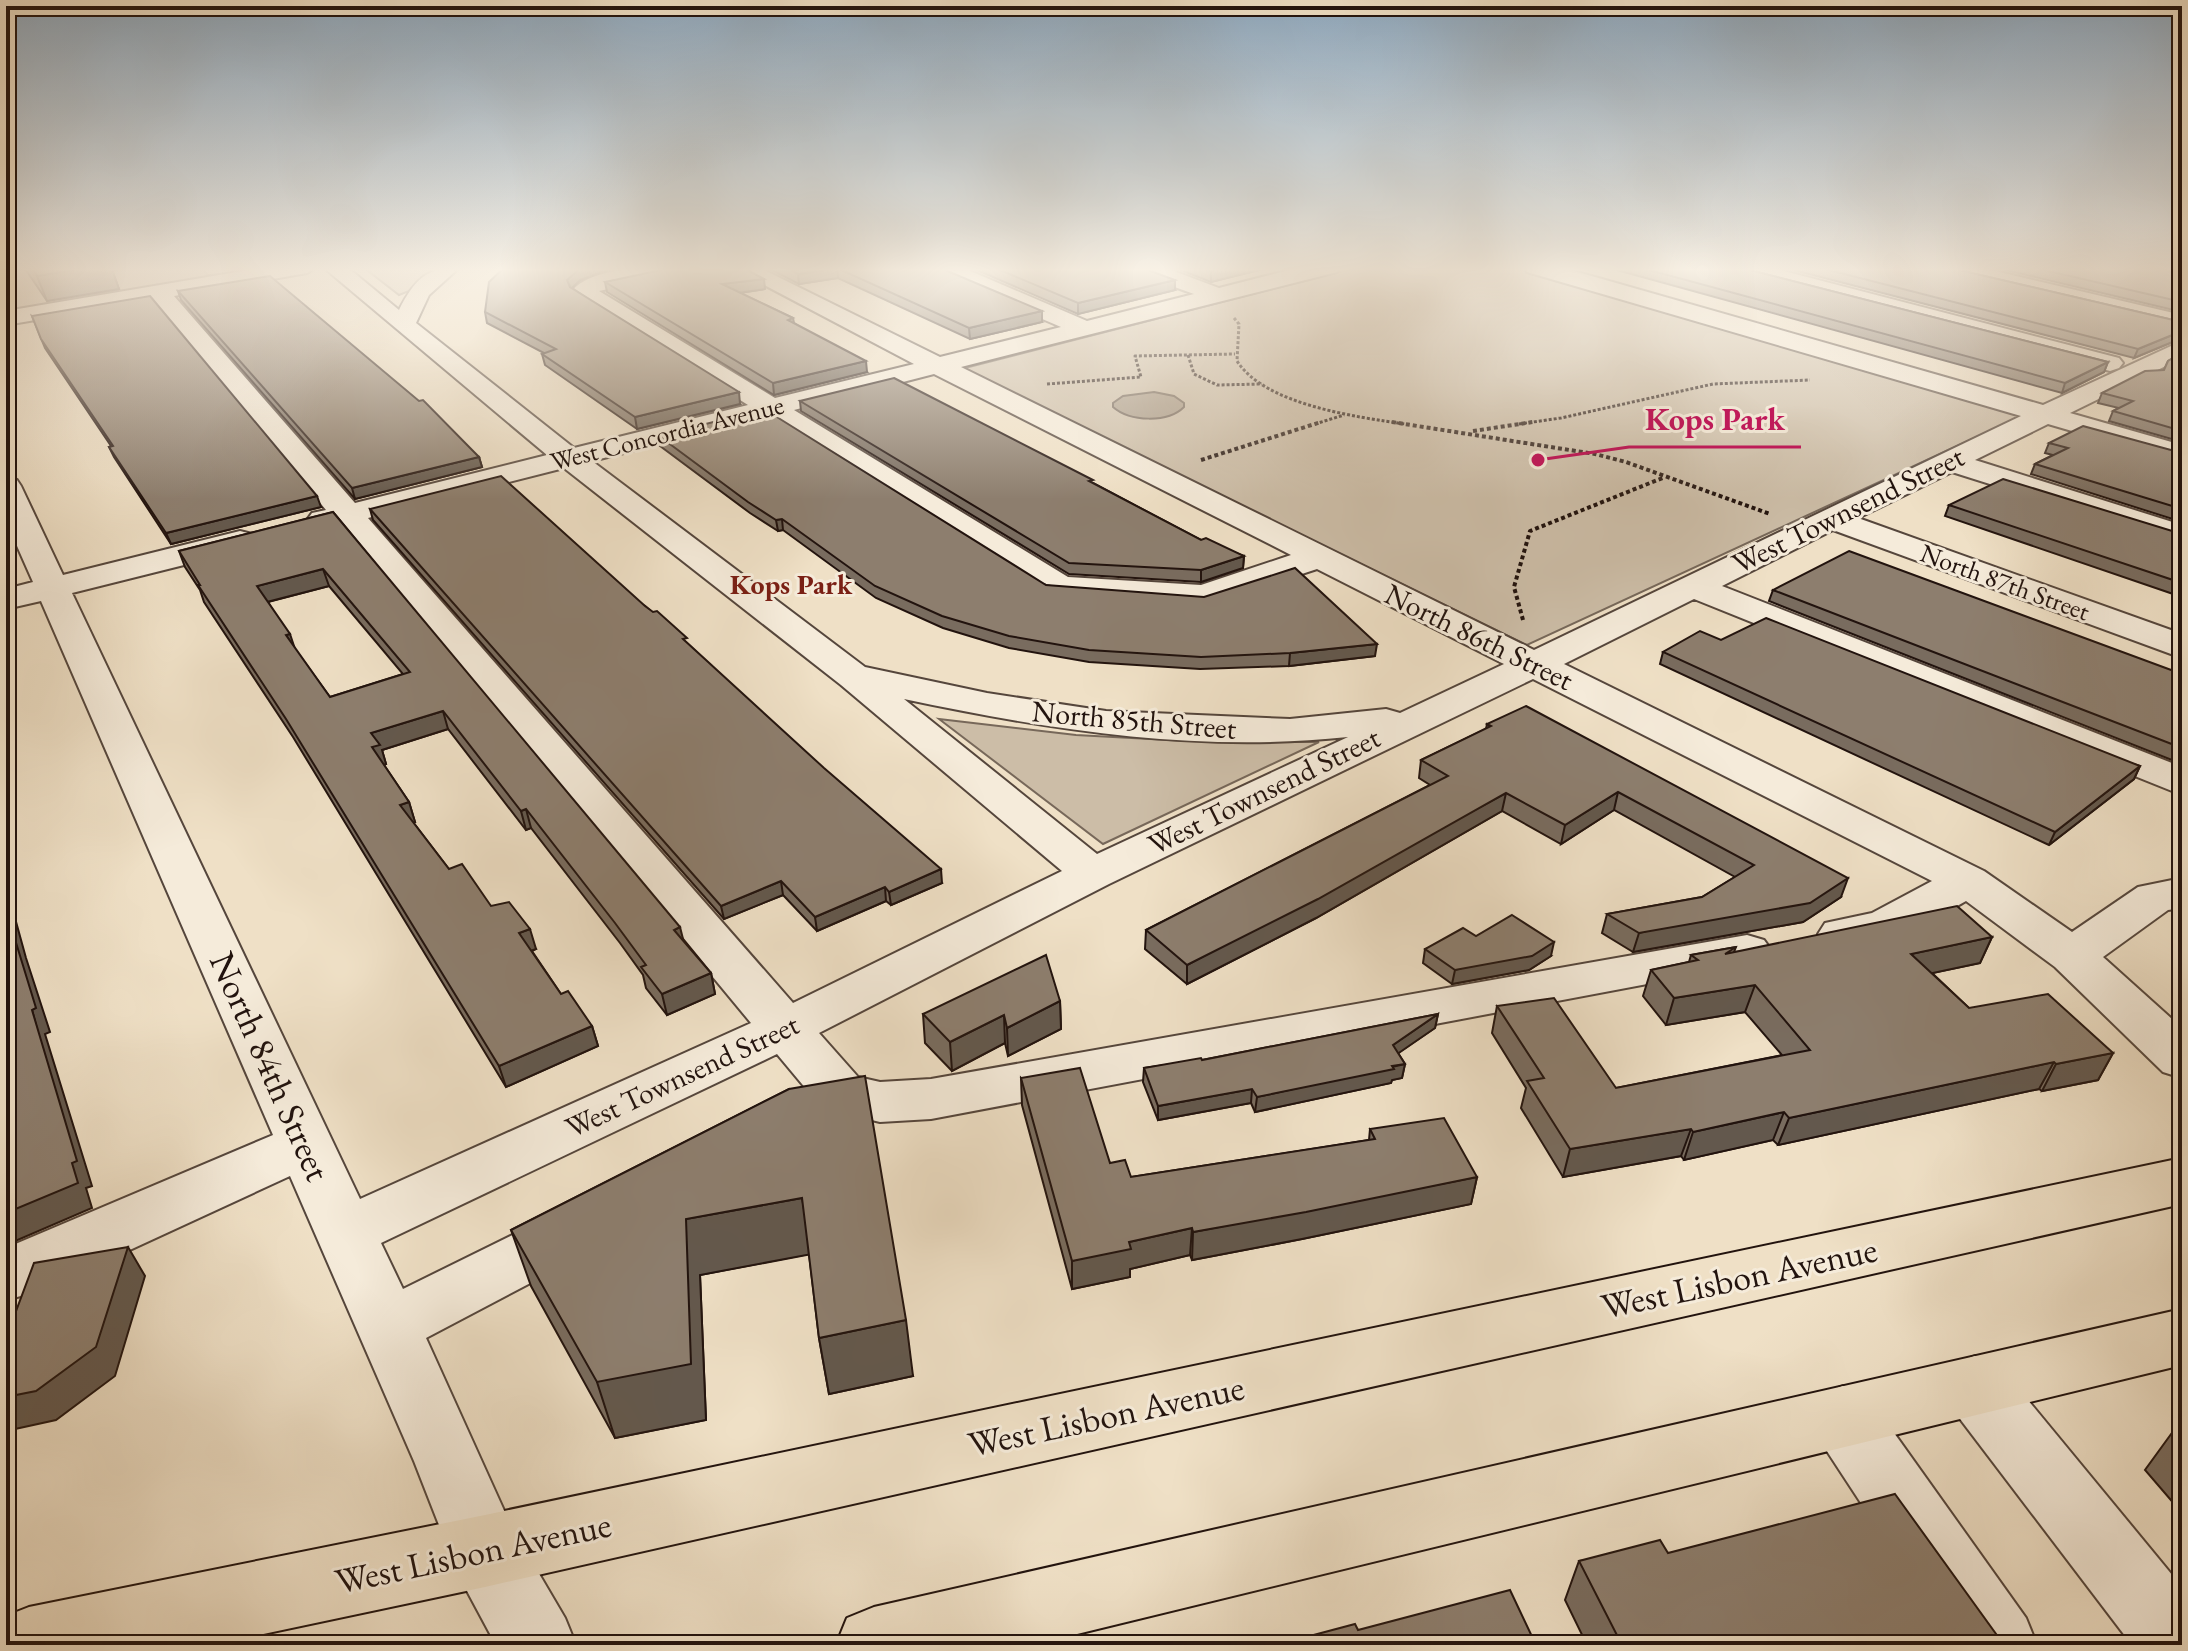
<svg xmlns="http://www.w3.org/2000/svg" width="2188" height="1651" viewBox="0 0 2188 1651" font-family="'EB Garamond',serif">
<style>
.green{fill:#ccbda7;stroke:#77685a;stroke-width:2}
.water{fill:#a99a87;stroke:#736457;stroke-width:2}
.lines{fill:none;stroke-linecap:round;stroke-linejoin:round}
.minor-casing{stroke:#55463c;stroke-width:4}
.major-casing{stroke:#22130e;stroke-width:4}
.path-far1{stroke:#22130e;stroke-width:3;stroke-dasharray:3 2;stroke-linecap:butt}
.path{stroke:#22130e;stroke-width:4;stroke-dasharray:4 3;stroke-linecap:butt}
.minor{fill:#f5ebda;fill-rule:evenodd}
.major{fill:#efe0c6;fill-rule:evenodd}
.wall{fill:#796c5f;stroke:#22130e;stroke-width:2;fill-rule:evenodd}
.shaded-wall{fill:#63584d;stroke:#22130e;stroke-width:2}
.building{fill:#8d7e6e;stroke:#22130e;stroke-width:2;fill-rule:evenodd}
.labels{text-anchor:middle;stroke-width:6;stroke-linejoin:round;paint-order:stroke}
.far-street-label{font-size:26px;fill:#22130e;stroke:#f5ebda}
.far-quarter-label{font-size:28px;font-weight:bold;fill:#7a1f14;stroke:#f5ebda}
.street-label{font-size:30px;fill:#22130e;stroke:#f5ebda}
.near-street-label{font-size:36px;fill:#22130e;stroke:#f5ebda}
.leader{fill:none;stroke:#c2185b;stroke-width:3}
.callout-dot{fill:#c2185b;stroke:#f5ebda;stroke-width:3}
.callout-label{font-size:32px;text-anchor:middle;font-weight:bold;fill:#c2185b;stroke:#f5ebda;stroke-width:6;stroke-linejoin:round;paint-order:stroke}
</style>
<rect width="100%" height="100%" fill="#efe0c6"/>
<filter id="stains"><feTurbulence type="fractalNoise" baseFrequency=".0025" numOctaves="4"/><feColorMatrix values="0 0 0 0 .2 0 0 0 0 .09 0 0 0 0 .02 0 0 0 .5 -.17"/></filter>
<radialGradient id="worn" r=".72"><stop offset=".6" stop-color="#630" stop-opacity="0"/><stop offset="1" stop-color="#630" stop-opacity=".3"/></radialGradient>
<g class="green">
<polygon points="36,267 200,267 208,275 231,274 6,311 6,268 17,270"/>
<polygon points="363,267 434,267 409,291 399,295"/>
<polygon points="1359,267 1514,267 2024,415 1527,645 961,369"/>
<polygon points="939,719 1076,735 1187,741 1319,742 1103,844"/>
</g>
<path class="water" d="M 1154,392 L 1174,396 L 1184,403 L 1184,407 C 1168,423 1130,422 1113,407 L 1113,403 L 1123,396 Z"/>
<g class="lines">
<g class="minor-casing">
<g id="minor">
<path d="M 266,267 L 317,267 L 307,273 L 174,296 L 355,503 L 547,455 L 323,267 L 347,267 L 399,310 C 414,280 427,267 460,267 L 429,295 L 416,323 L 574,448 L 748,405 L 575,296 L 572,291 C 592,265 661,267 691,267 L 689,272 L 599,291 L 775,398 L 914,364 L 730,267 L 758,267 L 940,357 L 1061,327 L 933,272 L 931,267 L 961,267 L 1087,321 L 1194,294 L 1133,272 L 1131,267 L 1163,267 L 1219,288 L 1301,267 L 1339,267 L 1337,272 L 961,367 L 1534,650 L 2021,416 L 1527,272 L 1525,267 L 1560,267 L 2043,405 L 2182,341 L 2182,358 L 2070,413 L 2182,445 L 2182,463 L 2048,424 L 1975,460 L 2182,525 L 2182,545 L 1952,472 L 1858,518 L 2182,634 L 2182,658 L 1833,530 L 1722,586 L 2182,767 L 2182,795 L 1694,599 L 1564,664 L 1984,871 L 2072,932 L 2138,887 L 2182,878 L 2182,908 L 2168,910 L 2103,957 L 2182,1028 L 2182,1078 L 2163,1072 L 2055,967 L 1966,901 C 1924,925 1875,958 1825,945 L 1818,934 L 1825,923 L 1872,913 L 1932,881 L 1533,679 L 1109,884 L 819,1033 L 858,1077 L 880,1082 L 931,1079 L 1747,935 L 1764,940 L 1772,951 L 1764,962 L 931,1119 L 880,1122 L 822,1108 L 777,1054 L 381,1243 L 403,1289 L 555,1214 L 576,1207 L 597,1214 L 606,1231 L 597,1248 L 426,1338 L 511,1526 L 565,1618 L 576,1645 L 496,1645 L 459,1576 L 414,1461 L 290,1176 L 43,1290 L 6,1300 L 6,1248 L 273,1135 L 41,601 L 6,609 L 6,589 L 33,582 L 6,521 L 6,477 L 17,480 L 21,486 L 63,575 L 240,531 L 252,534 L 256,541 L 252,548 L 72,593 L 360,1199 L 751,1023 L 339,525 L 323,530 L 312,527 L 307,520 L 312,513 L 326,510 L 153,300 L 6,325 L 6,311 ZM 934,374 L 1291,555 L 1201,585 L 1068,577 L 794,410 ZM 767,417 L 1048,594 L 1204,606 L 1317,569 L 1504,664 L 1400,713 L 1386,709 L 1290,719 L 1106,711 L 987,693 L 865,667 L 592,461 ZM 564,468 L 841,685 L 1062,871 L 793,1003 L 368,518 ZM 904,699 C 1050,730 1198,753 1348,737 L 1097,854 Z"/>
<polygon points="1731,267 1768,267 2119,358 2123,363 2119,368 2110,371 1733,272"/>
<polygon points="1938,267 1978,267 2182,315 2182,329 1940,272"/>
<polygon points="2140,267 2182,267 2182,281 2142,272"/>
<polygon points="1975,1356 1999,1365 2182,1587 2182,1645 2132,1645 1951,1407 1942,1386 1951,1365"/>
<polygon points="1843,1386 1867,1395 2026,1618 2037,1645 1954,1645 1819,1439 1809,1417 1819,1395"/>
</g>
</g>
<g class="major-casing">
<g id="major">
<polygon points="2182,1158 2182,1204 485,1587 211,1645 6,1645 6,1616 29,1607 485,1515"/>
<polygon points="2182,1309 2182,1365 1032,1645 836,1645 847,1618 874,1607"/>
</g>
</g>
<g class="path-far1">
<polyline points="19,267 26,267"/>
<path d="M 1234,318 L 1239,324 L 1237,361 C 1265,405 1357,417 1405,424"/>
<polyline points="1188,355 1194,374 1217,385 1262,384"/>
<polyline points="1047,384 1141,377 1135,356 1235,354"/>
<polyline points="1315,424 1344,415"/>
<polyline points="1519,424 1561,418 1713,384 1810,380"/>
</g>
<g class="path">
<polyline points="1392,422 1595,454 1626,462 1770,514"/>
<polyline points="1473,431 1533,422"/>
<polyline points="1201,460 1321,422"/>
<polyline points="1523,620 1514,587 1530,531 1665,477"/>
</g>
<use href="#minor" class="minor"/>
<use href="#major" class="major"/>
</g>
<g class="wall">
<polygon points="24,267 111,267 119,289 47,301"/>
<polygon points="766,267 938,267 1042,322 970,339 838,278 799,284"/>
<polygon points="970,267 1140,267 1175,290 1078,314"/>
<polygon points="1173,267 1271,267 1211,282"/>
<polygon points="1606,267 1738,267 2108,362 2104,372 2062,393"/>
<polygon points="1782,267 1946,267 2182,322 2182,338 2134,358"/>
<polygon points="1993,267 2148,267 2182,275 2182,312"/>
<polygon points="610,269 580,280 572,288 740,404 637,429 545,365 542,354 544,353 487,323 485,312"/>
<polygon points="605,282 765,289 740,293 793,318 794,323 867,372 774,395 607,292"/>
<polygon points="178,291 479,457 482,467 355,499 181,300"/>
<polygon points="32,316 321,507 171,544 114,457 109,447 111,446 45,348"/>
<polygon points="2182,353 2182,442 2109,421 2113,411 2119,408 2098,403 2102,393 2164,370 2168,361"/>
<polygon points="800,401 1093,483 1201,540 1244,556 1243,568 1201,582 1069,574 801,411"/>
<polygon points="659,436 1046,585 1375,656 1289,666 1200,669 1089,662 1009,648 943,628 876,598 783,530 778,531 750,513 660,446"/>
<polygon points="2049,443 2182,453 2182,522 2031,474 2035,464 2053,455 2045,453"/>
<polygon points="1949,505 2182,534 2182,597 1945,516"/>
<polygon points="370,509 645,606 688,644 942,883 891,905 886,901 817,931 783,895 724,919 373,520"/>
<path d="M 333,512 L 711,973 L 715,994 L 667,1015 L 646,988 L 643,975 L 620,943 L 531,828 L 526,830 L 448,729 L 382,750 L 386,764 L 384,765 L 409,802 L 415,822 L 413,822 L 449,869 L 536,949 L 532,951 L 561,994 L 592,1026 L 598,1046 L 506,1087 L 293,737 L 204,602 L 200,590 L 185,567 L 179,551 ZM 329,586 L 403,674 L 330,697 L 295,649 L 268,602 Z"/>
<polygon points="1773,590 2182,674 2182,764 1769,601"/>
<polygon points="1721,640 2140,766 2134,779 2049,845 1660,664 1663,652"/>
<polygon points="1487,724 1841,897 1803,922 1633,952 1602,933 1607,914 1702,897 1735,877 1614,810 1561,844 1502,811 1316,918 1187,984 1145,949 1146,930 1430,785 1419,778 1421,760 1486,729"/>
<polygon points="1476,936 1551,956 1529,970 1452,984 1423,963 1425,949"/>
<polygon points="1992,937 1980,963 1932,973 1969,1008 2113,1053 2098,1080 2042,1091 2039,1089 1778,1145 1773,1140 1684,1160 1681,1156 1563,1177 1521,1108 1526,1088 1492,1033 1497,1006 1616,1088 1782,1055 1745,1012 1666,1025 1643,996 1651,970 1689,962 1691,955 1736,947 1734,952"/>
<polygon points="1060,1001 1061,1029 1008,1056 1005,1043 952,1071 925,1043 923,1014"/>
<polygon points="1438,1014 1435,1028 1398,1053 1405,1064 1402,1078 1392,1080 1391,1083 1255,1112 1251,1103 1158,1120 1143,1082 1144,1068 1202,1060"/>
<polygon points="1021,1078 1110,1163 1131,1177 1369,1140 1370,1129 1477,1177 1471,1204 1302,1239 1192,1260 1190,1255 1130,1269 1130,1277 1072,1289 1022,1105"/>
<polygon points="789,1089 913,1376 829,1394 819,1338 809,1254 700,1275 706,1420 615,1438 531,1286 511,1230"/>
<polygon points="2182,1419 2182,1513 2145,1470"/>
<polygon points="1668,1553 2004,1645 1587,1645 1565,1600 1579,1561"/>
</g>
<g class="shaded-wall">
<polygon points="90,267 111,267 119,289 47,301 37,276"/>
<polygon points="585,267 623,267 610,269 580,280 569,291 567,280 578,270"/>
<polygon points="1229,267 1271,267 1211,282 1211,271"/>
<polygon points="837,268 838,278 799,284 798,274"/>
<polygon points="764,279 765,289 724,295 722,284"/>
<polygon points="1175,280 1175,290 1078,314 1078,303"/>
<polygon points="1042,311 1042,322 970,339 969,328"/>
<polygon points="2182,331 2182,338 2134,358 2138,349"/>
<polygon points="866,361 867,372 774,395 773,383"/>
<polygon points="2108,362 2104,372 2062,393 2065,383"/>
<polygon points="739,392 740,404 637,429 635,417"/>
<polygon points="479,457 482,467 355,499 352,488"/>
<polygon points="317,496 321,507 171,544 166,533"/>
<polygon points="782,519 783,530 778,531 776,520"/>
<polygon points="1244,556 1243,568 1201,582 1201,570"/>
<polygon points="323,569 329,586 263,603 257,586"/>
<polygon points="290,634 296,652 286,635"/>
<polygon points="1377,644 1375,656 1289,666 1290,653"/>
<polygon points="443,711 448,729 382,750 386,764 378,766 372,747 371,733"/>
<polygon points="2140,766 2134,779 2049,845 2055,832"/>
<polygon points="1618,792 1614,810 1561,844 1565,825"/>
<polygon points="1506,793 1502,811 1316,918 1187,984 1187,965"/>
<polygon points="409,802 415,822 406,825 400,805"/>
<polygon points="526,809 531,828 526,830 521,811"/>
<polygon points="6,867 12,887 7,889 26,958 50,1032 45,1034 92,1186 86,1188 92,1208 6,1245 6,1213 72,1163 6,910"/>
<polygon points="941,869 942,883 891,905 889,892"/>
<polygon points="1848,878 1841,897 1803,922 1633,952 1639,933"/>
<polygon points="781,881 783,895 724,919 721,906"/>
<polygon points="885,887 886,901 817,931 815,917"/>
<polygon points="680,927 685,947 674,930"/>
<polygon points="530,929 536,949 525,953 519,933"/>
<polygon points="1992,937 1980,963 1900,980 1911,954"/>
<polygon points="1554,942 1551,956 1529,970 1452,984 1455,970"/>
<polygon points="711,973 715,994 667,1015 662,994"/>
<polygon points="1755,985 1745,1012 1666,1025 1674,998"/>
<polygon points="1060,1001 1061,1029 1008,1056 1007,1028"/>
<polygon points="1438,1014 1435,1028 1390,1059 1393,1045"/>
<polygon points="1004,1015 1005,1043 952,1071 950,1042"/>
<polygon points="592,1026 598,1046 506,1087 499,1066"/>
<polygon points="2113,1053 2098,1080 2042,1091 2056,1064"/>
<polygon points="2054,1062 2039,1089 1778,1145 1789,1118"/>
<polygon points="1405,1064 1402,1078 1392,1080 1391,1083 1255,1112 1257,1097"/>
<polygon points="1252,1089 1251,1103 1158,1120 1158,1106"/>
<polygon points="1784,1112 1773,1140 1684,1160 1693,1132"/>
<polygon points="1691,1129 1681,1156 1563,1177 1570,1149"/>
<polygon points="1477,1177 1471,1204 1302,1239 1192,1260 1193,1232"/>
<polygon points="802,1198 812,1254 700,1275 706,1420 615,1438 597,1382 686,1219"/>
<polygon points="1192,1228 1190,1255 1130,1269 1130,1277 1072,1289 1072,1261 1129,1242"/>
<polygon points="128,1247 145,1276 115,1376 56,1420 6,1431 6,1397"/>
<polygon points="906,1320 913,1376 829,1394 819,1338"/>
</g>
<g class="building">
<polygon points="31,267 90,267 37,276"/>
<polygon points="505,267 585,267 578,270 567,280 570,287 739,392 635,417 542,354 556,349 485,312 489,282"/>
<polygon points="675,267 742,267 764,279 722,284 793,318 788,320 866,361 773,383 605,282"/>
<polygon points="785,267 938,267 1042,311 969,328 837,268 798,274"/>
<polygon points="993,267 1140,267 1175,280 1078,303"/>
<polygon points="1200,267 1229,267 1211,271"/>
<polygon points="1638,267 1738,267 2108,362 2065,383"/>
<polygon points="1817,267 1946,267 2182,322 2182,331 2138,349"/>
<polygon points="2031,267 2148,267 2182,275 2182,302"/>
<polygon points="270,276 419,401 423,400 479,457 352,488 178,291"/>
<polygon points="150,296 317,496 166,533 109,447 113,446 41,339 32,316"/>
<polygon points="2182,353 2182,431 2113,411 2133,401 2102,393 2145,371 2164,370 2168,361"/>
<polygon points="894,378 1093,480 1089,481 1201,540 1206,538 1244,556 1201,570 1069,563 800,401"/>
<polygon points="764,409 1046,585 1204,597 1295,568 1377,644 1290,653 1201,657 1089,650 1009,636 942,616 875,586 782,519 776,520 748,502 659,436"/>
<polygon points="2083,426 2182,453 2182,509 2035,464 2068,448 2049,443"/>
<polygon points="501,476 645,606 653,612 657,611 687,638 683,639 824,768 941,869 889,892 885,887 815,917 781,881 721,906 370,509"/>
<polygon points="2003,479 2182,534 2182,583 1949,505"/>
<path d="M 333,512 L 680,927 L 674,930 L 711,973 L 662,994 L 641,967 L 646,965 L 615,923 L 526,809 L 521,811 L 443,711 L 371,733 L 380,745 L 372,747 L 409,802 L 400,805 L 449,869 L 462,864 L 491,906 L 509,902 L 530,929 L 519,933 L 561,994 L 568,991 L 592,1026 L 499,1066 L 286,719 L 198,585 L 200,585 L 179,551 ZM 323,569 L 410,672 L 330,697 L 286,635 L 290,634 L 257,586 Z"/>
<polygon points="1849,551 2182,674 2182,748 1773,590"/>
<polygon points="1766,618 2140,766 2055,832 1663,652 1700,631 1721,640"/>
<polygon points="1526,706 1848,878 1810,903 1639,933 1607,914 1702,897 1754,865 1618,792 1565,825 1506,793 1318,899 1187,965 1146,930 1448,776 1421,760 1491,726 1487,724"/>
<polygon points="1957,906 1992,937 1911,954 1969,1008 2048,994 2113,1053 2056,1064 2054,1062 1789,1118 1784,1112 1693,1132 1691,1129 1570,1149 1527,1081 1544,1078 1497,1006 1554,998 1616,1088 1810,1050 1755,985 1674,998 1651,970 1698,960 1691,955 1736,947 1725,954"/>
<polygon points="6,910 36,1008 32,1010 77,1161 72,1163 78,1183 6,1213"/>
<polygon points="1512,915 1554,942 1532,956 1455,970 1425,949 1463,928 1476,936"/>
<polygon points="1046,955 1060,1001 1007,1028 1004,1015 950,1042 923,1014"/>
<polygon points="1438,1014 1393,1045 1405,1064 1392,1066 1394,1069 1257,1097 1252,1089 1158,1106 1144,1068 1201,1058 1202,1060"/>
<polygon points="1080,1068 1110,1163 1125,1160 1131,1177 1375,1139 1370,1129 1444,1118 1477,1177 1306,1212 1193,1232 1192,1228 1129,1242 1131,1249 1072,1261 1021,1078"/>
<polygon points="865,1076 906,1320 819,1338 802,1198 686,1219 691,1364 597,1382 511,1230 789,1089"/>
<polygon points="128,1247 96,1347 36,1391 6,1397 6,1338 34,1263"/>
<polygon points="1895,1494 2004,1645 1622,1645 1579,1561 1660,1540 1668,1553"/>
<polygon points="1510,1590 1536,1645 1276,1645 1355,1624 1358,1630"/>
</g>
<linearGradient id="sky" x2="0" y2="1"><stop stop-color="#8faac1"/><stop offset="0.54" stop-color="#f8f1e5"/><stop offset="1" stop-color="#f8f1e5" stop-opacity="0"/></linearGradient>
<rect width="2188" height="499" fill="url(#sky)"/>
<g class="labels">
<g class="far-street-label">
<text transform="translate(667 433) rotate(-14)" y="9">West Concordia Avenue</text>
<text transform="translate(2005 582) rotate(20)" y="9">North 87th Street</text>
</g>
<g class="far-quarter-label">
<text x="791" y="594">Kops Park</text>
</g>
<g class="street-label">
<text transform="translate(1848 510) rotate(-26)" y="10">West Townsend Street</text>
<text transform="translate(1479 637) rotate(26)" y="10">North 86th Street</text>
<text transform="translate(1134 720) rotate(5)" y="10">North 85th Street</text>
<text transform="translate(1264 791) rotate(-26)" y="10">West Townsend Street</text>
<text transform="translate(682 1076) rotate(-25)" y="10">West Townsend Street</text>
</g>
<g class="near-street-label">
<text transform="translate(271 1066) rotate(66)" y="13">North 84th Street</text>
<text transform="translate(1739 1277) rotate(-12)" y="13">West Lisbon Avenue</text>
<text transform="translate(1106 1415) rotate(-12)" y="13">West Lisbon Avenue</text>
<text transform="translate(473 1552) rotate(-12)" y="13">West Lisbon Avenue</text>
</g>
</g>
<path class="leader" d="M1538 460L1629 447H1801"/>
<circle class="callout-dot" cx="1538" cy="460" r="8"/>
<g class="callout-label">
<text x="1715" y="430">Kops Park</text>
</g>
<rect width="2188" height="1651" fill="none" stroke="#efe0c6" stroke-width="32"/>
<rect x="8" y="8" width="2172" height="1635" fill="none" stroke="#22130e" stroke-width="4"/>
<rect x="16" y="16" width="2156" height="1619" fill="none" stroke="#22130e" stroke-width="2"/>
<rect width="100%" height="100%" filter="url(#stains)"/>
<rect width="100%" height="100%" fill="url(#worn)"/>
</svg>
